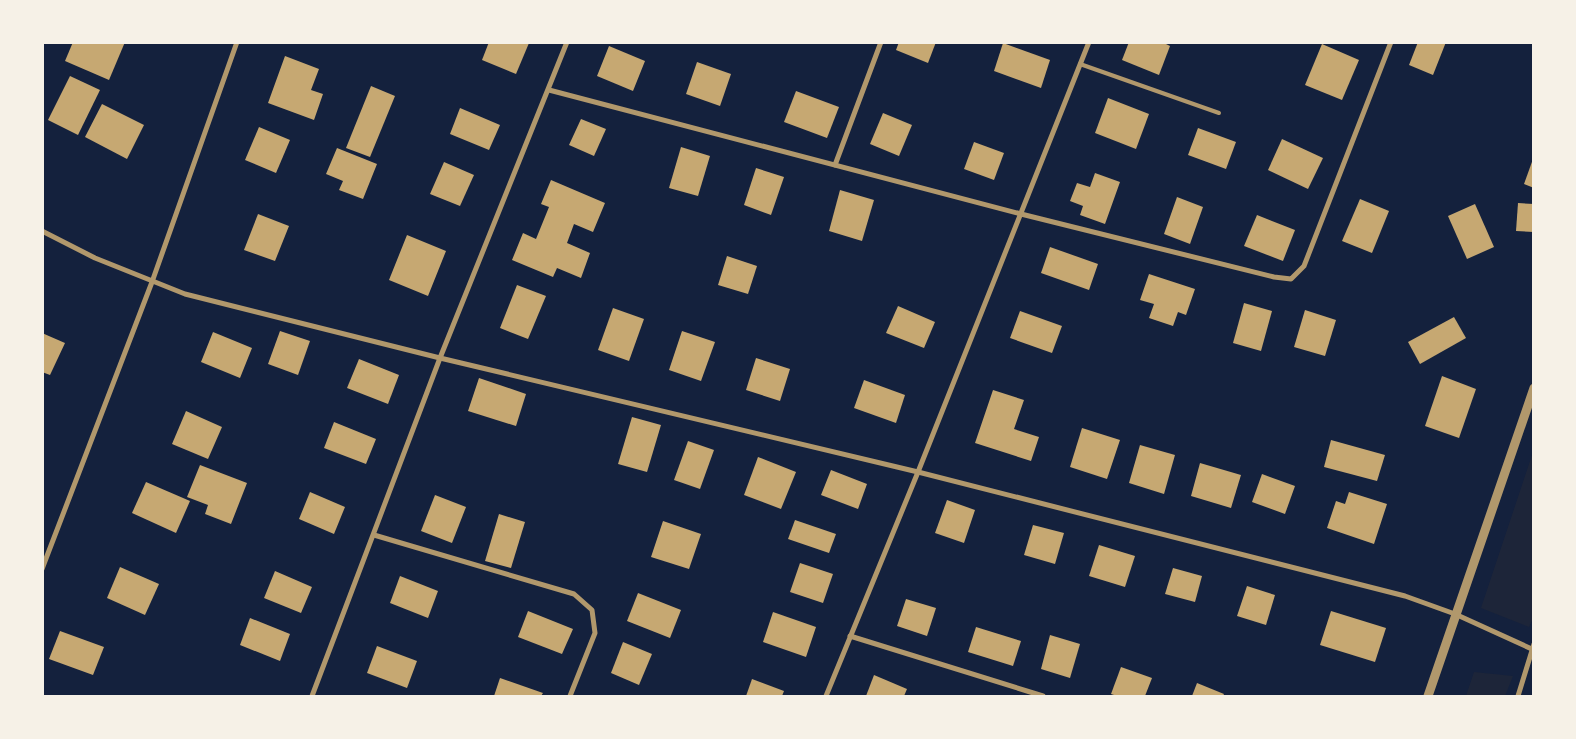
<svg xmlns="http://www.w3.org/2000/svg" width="1576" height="739" viewBox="0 0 1576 739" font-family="'Work Sans',sans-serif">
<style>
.green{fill:#1d2539}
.building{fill:#c6a872}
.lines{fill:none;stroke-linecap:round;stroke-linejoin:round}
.service{stroke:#b1986c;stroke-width:4}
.minor{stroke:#b1986c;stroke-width:5}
.tertiary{stroke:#b1986c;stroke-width:9}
</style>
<rect width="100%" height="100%" fill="#14213d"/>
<g class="green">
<polygon points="1533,452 1534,616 1529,627 1481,608"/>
<polygon points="1474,672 1513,676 1505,696 1466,696"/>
</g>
<g class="building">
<polygon points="73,42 125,42 109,80 65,61"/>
<polygon points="489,42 529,43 516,74 482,60"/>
<polygon points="899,42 936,42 928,63 896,50"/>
<polygon points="1129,42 1162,42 1170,46 1159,75 1122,60"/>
<polygon points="1418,42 1446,42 1433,75 1409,65"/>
<polygon points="1003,43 1050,60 1041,88 994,71"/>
<polygon points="1322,44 1359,60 1342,100 1305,85"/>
<polygon points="609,46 645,61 633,91 597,76"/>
<polygon points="285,56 319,69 311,90 323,94 314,120 268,103"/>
<polygon points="697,62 731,74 720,106 686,94"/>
<polygon points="70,76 100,90 78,135 48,120"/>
<polygon points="371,86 395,96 370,157 346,148"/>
<polygon points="796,91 839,107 827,138 784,122"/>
<polygon points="1108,98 1149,114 1136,149 1095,133"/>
<polygon points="102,104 144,125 127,159 85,137"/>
<polygon points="460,108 500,125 489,150 450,134"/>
<polygon points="883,113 912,125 899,156 870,144"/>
<polygon points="581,119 606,129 594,156 569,145"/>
<polygon points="259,127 290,140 276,173 245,160"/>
<polygon points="1198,128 1236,142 1226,169 1188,155"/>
<polygon points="1282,139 1323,158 1308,189 1268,170"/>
<polygon points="974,142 1004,153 994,180 964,169"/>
<polygon points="681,147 710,156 698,196 669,188"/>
<polygon points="337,148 377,164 363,199 339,190 343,181 326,174"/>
<polygon points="1533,159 1534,159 1534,188 1524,184"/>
<polygon points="444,162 474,175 460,206 430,194"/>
<polygon points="756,168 784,177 771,215 744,205"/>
<polygon points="1095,173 1120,182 1105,224 1080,215 1083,206 1070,201 1077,183 1090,187"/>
<polygon points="551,180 605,203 593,232 574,224 567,243 590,253 581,278 557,268 553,277 512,260 523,233 536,239 549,207 541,204"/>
<polygon points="840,190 874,200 862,241 829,231"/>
<polygon points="1177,197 1203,207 1190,244 1164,234"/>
<polygon points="1360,199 1389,211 1372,253 1342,241"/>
<polygon points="1518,203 1534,204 1534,232 1516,231"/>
<polygon points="1475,204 1494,247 1467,259 1448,216"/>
<polygon points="258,214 289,226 275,261 244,250"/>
<polygon points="1257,215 1295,230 1283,261 1244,246"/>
<polygon points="407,235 446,251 428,296 389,280"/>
<polygon points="1050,247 1098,264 1089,290 1041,273"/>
<polygon points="727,256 757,266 748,294 718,285"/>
<polygon points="1149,274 1195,289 1186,315 1178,312 1173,326 1149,318 1154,304 1140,300"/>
<polygon points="517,285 546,296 528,339 500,328"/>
<polygon points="1244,303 1272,311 1261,351 1233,343"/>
<polygon points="898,306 935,322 924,348 886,333"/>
<polygon points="613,308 644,319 629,361 598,350"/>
<polygon points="1305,310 1336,320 1325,356 1294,347"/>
<polygon points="1020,311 1062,326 1052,353 1010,338"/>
<polygon points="1454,317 1466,338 1420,364 1408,342"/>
<polygon points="280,331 310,341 298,375 268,364"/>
<polygon points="682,331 715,342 701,381 669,370"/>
<polygon points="213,332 252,348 240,378 201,362"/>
<polygon points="42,333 65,343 50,375 42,372"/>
<polygon points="756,358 790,369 780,401 746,390"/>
<polygon points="359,359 399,375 388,404 347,388"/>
<polygon points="1442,376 1476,389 1459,438 1425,426"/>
<polygon points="479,378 526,394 516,426 468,411"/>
<polygon points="864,380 905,395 896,423 854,408"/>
<polygon points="993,390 1024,400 1014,429 1039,437 1031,461 975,443"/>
<polygon points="186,411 222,427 208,459 172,444"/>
<polygon points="632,417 661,425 647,472 618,464"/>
<polygon points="334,422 376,439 366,464 324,448"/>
<polygon points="1082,428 1120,440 1107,479 1070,467"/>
<polygon points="1331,440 1385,455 1377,481 1324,467"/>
<polygon points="688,441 714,450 700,489 674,480"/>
<polygon points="1140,445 1175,455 1164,494 1129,483"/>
<polygon points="758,457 796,472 781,509 744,495"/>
<polygon points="1200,463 1241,475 1231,508 1191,496"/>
<polygon points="200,465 247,483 231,524 205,514 208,505 187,497"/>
<polygon points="831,470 867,484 858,509 821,495"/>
<polygon points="1262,474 1295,486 1285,514 1252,502"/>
<polygon points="146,482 190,501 176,533 132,513"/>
<polygon points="310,492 345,507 334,534 299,519"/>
<polygon points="1349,492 1387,504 1374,544 1327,528 1336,501 1345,504"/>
<polygon points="435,495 466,507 452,543 421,531"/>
<polygon points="947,500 975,510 964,543 935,533"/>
<polygon points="499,514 525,522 511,568 485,561"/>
<polygon points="795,520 836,534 829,553 788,539"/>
<polygon points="663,521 701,534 689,569 651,557"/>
<polygon points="1033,525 1064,533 1055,564 1024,555"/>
<polygon points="1099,545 1135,556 1125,587 1089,576"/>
<polygon points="800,563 833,574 823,603 790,592"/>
<polygon points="120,567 159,584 145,615 107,598"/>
<polygon points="1173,568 1202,576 1195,602 1165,594"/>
<polygon points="275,571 312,587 301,613 264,598"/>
<polygon points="400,576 438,591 428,618 390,603"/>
<polygon points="1247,586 1275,595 1266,625 1237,616"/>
<polygon points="638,593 681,610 670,638 627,621"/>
<polygon points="906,599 936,608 927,636 897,626"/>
<polygon points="528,611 573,629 562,654 518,637"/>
<polygon points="1331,611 1386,628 1375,662 1320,645"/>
<polygon points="773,612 816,627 806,657 763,642"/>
<polygon points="250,618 290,634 280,661 240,645"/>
<polygon points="976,627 1021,641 1013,666 968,652"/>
<polygon points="60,631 104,647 93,675 49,659"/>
<polygon points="1050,635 1080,644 1070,678 1041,669"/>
<polygon points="623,642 652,654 639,685 611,673"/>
<polygon points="377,646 417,661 407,688 367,673"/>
<polygon points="1121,667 1152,678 1145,696 1117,696 1111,694"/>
<polygon points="874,675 907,689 904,696 866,696"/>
<polygon points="500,678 543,693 541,696 494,696"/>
<polygon points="752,679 784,691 782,696 746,696"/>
<polygon points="1197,683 1224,694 1223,696 1192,696"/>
</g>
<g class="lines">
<polyline class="service" points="1080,64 1219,113"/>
<g class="minor">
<polyline points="549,90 1021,214 1274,277 1291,279 1304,266 1391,42"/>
<polyline points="835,165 881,42"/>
<polyline points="42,231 95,258 185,294 440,358 918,472 1405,596 1455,614 1534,650"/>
<polyline points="374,535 574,594 592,610 595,633 570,696"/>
<polyline points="42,569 152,282 237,42"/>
<polyline points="850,636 1043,696"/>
<polyline points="312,696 440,358 567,42"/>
<polyline points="826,696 918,472 1089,42"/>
<polyline points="1518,696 1534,644"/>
</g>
<polyline class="tertiary" points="1428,696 1534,388"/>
</g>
<rect width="1576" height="739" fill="none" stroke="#f6f1e7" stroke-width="88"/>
</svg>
